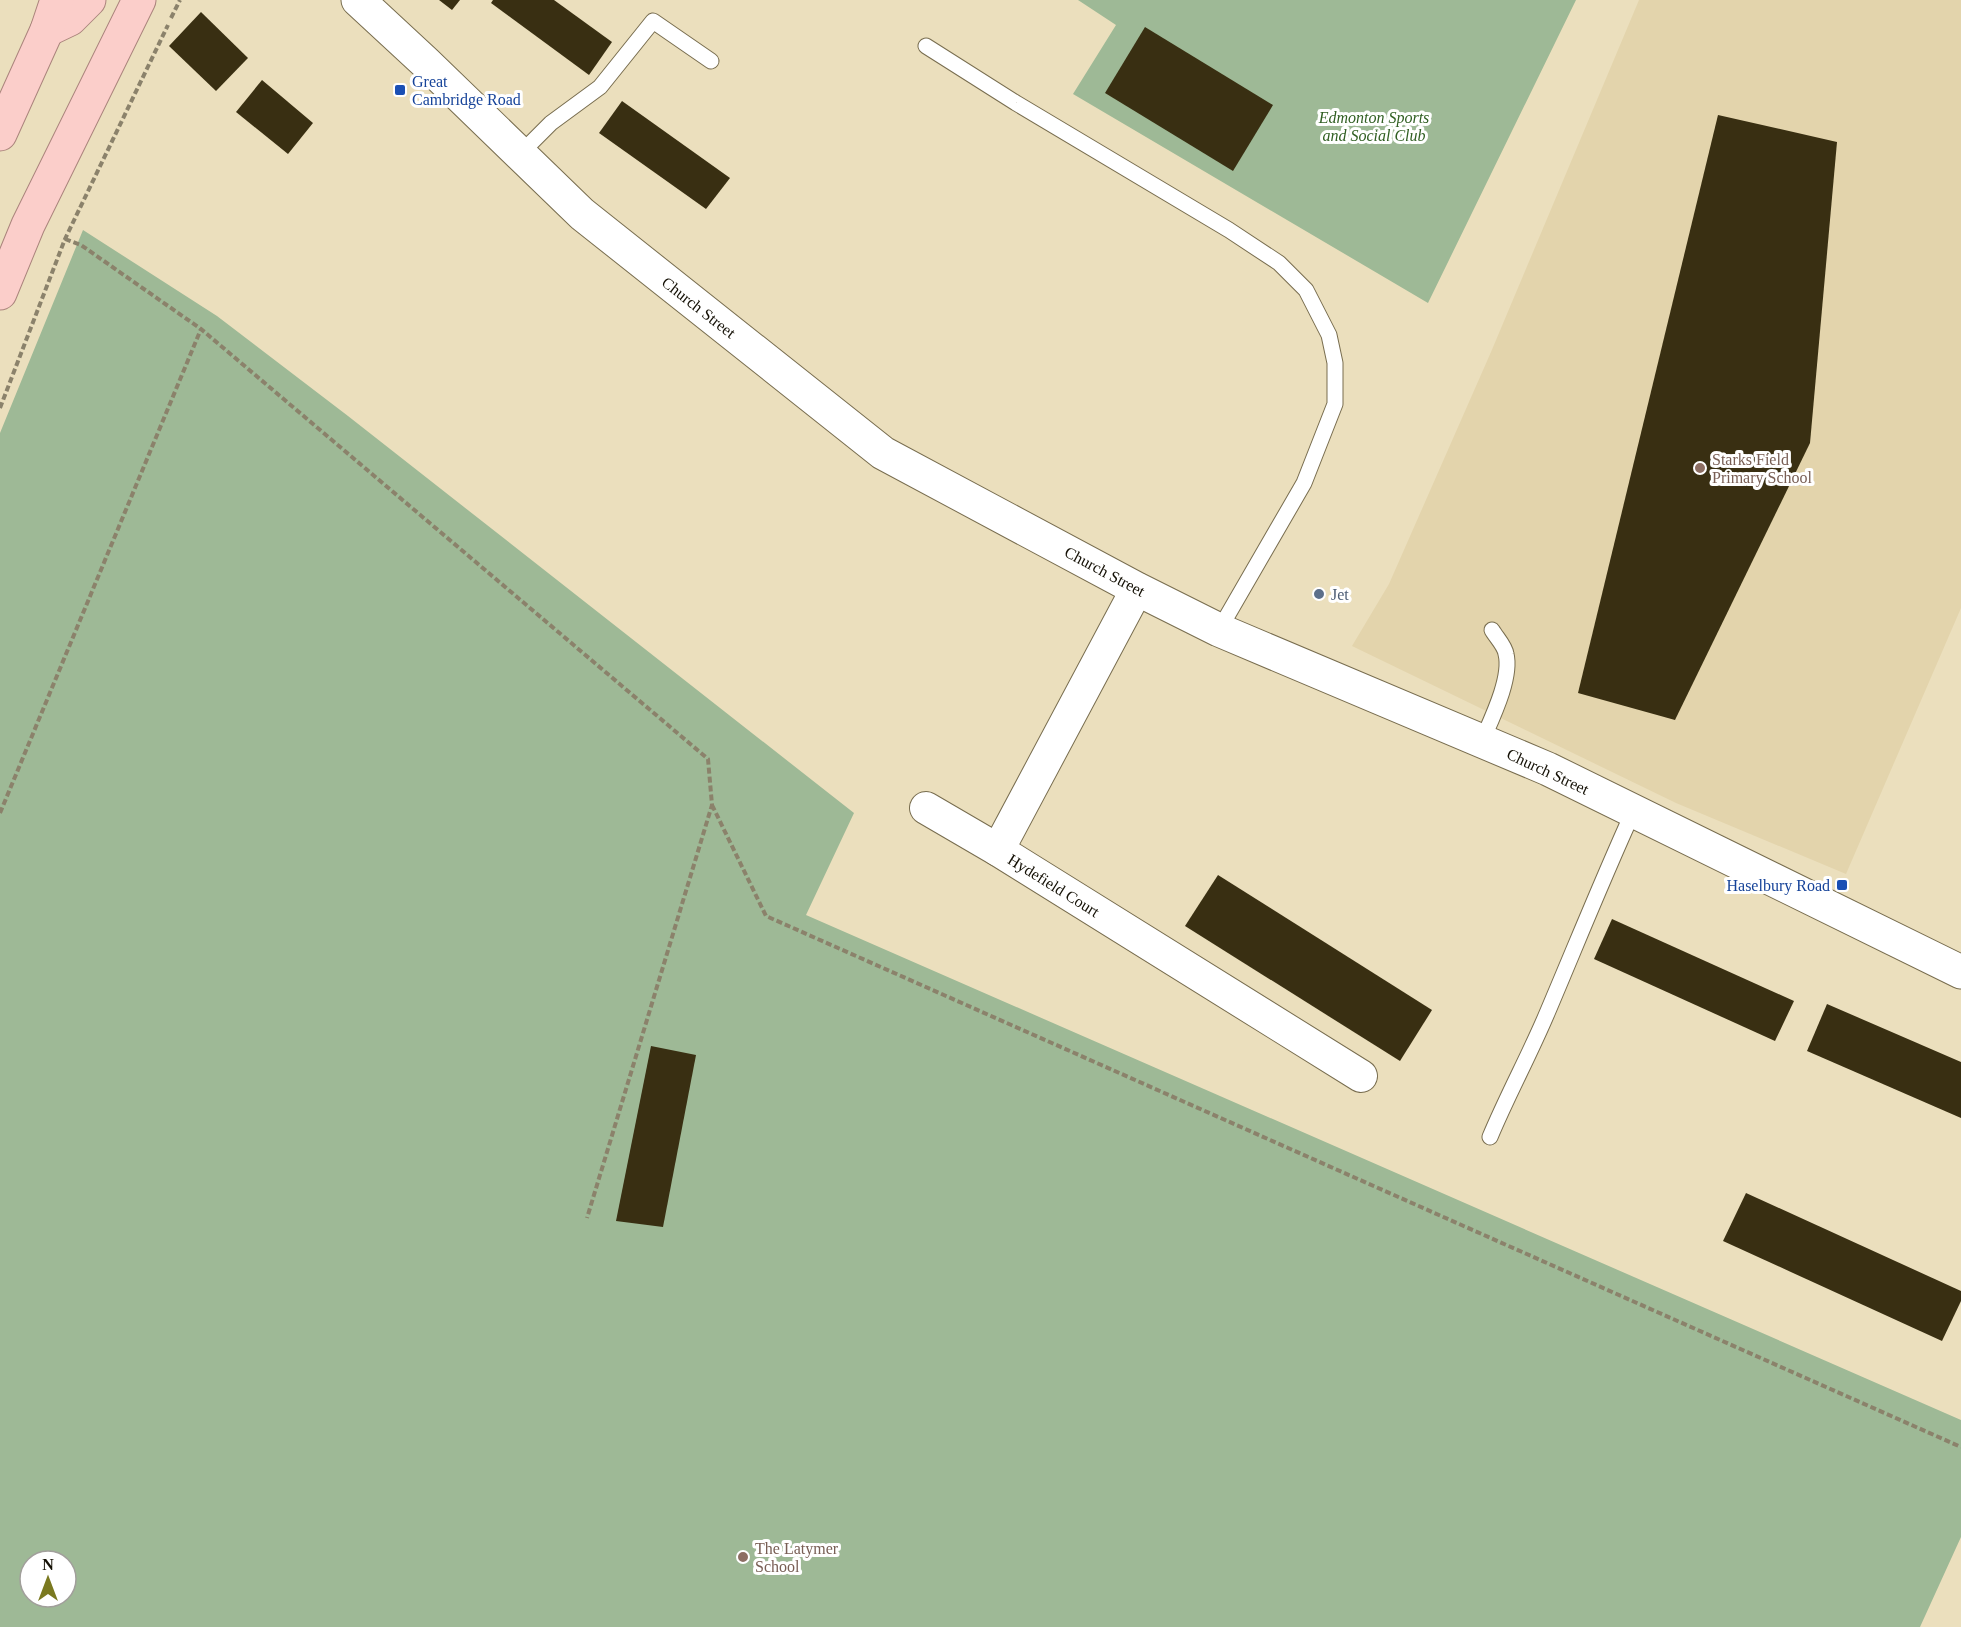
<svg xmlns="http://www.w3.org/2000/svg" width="1961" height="1627" viewBox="0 0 1961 1627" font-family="'Times New Roman',serif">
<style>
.built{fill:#e3d4ac}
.green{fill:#9eb996;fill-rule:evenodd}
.building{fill:#392f12}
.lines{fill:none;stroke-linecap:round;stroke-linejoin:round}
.service-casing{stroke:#786d4f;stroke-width:17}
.minor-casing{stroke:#786d4f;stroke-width:34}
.secondary-casing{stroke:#786d4f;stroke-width:35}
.trunk-casing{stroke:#aa847c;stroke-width:35}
.path{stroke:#8b826b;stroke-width:4;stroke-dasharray:6 3;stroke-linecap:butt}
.service{stroke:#fff;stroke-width:15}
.minor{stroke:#fff;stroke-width:32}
.secondary{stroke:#fff;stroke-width:33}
.trunk{stroke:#fbceca;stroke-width:33}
.transit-dot{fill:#1a4fb4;stroke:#fff;stroke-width:2}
.education-dot{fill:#8d6e63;stroke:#fff;stroke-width:2}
.service-dot{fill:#5c6f8a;stroke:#fff;stroke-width:2}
.labels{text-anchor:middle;stroke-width:6;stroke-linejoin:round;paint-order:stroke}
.transit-label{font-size:16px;fill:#164399;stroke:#fff;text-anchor:start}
.park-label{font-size:16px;font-style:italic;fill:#305f22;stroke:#fff}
.street-label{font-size:16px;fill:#141005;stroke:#fff}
.education-label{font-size:16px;fill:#785e54;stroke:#fff;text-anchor:start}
.service-label{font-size:16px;fill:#4e5e75;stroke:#fff;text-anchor:start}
</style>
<rect width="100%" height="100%" fill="#ebdfbd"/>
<polygon class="built" points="1639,0 1961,0 1961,608 1846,874 1676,803 1352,646 1389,584 1491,352"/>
<g class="green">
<polygon points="1078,0 1576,0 1428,303 1073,94 1116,25"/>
<path d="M 83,230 L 217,316 L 348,416 L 854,813 L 806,915 L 1961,1420 L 1961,1537 L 1920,1627 L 0,1627 L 0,433 ZM 30,1561 L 66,1561 L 66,1597 L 30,1597 Z"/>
</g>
<g class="building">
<polygon points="439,0 460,0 452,10"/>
<polygon points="493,0 554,0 612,42 589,75 491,3"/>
<polygon points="201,12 248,58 216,91 169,46"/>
<polygon points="1145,27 1273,105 1233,171 1105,93"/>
<polygon points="262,80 313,123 288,154 236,112"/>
<polygon points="622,101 730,178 706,209 599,133"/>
<polygon points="1718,115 1837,142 1810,443 1675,720 1578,693"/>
<polygon points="1218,875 1432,1010 1400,1061 1185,926"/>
<polygon points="1612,919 1794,1001 1775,1041 1594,959"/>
<polygon points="1827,1004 1961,1062 1961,1118 1807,1051"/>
<polygon points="651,1046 696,1055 663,1227 616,1221"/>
<polygon points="1746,1193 1961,1291 1961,1301 1942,1341 1723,1241"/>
</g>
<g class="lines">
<g class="service-casing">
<g id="service">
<polyline points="926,46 1016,103 1229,230 1279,263 1306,290 1329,335 1335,363 1335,404 1304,483 1219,630"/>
<polyline points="519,155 551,123 600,87 653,21 711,61"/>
<path d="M 1482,741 C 1491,720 1512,678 1506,654 C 1505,646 1496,637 1492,630"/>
<path d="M 1490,1137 C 1508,1094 1530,1054 1548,1011 C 1576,945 1603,878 1633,812"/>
</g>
</g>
<g class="minor-casing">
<g id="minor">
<polyline points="926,808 998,850 1361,1076"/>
<polyline points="998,850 1137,589"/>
</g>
</g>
<g class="secondary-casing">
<polyline id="secondary" points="358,0 425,62 582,214 883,453 1137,589 1219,630 1548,769 1961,972"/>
</g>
<g class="trunk-casing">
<g id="trunk">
<polyline points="47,30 70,19 89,0"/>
<polyline points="0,134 47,30 57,0"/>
<polyline points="0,293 28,225 139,0"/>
</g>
</g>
<g class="path">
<polyline points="171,18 180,0"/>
<polyline points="65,239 81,245 201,329 708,759 712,805 587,1218"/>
<polyline points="0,408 65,239 168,25"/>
<polyline points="712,805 766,916 1961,1447"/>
<polyline points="0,813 201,329"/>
</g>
<use href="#service" class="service"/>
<use href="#minor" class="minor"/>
<use href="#secondary" class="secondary"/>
<use href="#trunk" class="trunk"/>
</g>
<g class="transit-dot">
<rect x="394" y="84" width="12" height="12" rx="3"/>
<rect x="1836" y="879" width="12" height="12" rx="3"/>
</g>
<g class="education-dot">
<circle cx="1700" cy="468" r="6"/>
<circle cx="743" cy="1557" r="6"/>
</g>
<circle class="service-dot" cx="1319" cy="594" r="6"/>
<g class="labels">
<g class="transit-label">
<text x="412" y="87">Great<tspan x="412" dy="18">Cambridge Road</tspan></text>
<text x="1830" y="891" text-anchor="end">Haselbury Road</text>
</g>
<g class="park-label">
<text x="1374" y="123">Edmonton Sports<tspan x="1374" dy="18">and Social Club</tspan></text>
</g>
<g class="street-label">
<text transform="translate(699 307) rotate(38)" y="6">Church Street</text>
<text transform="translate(1105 571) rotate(28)" y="6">Church Street</text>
<text transform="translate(1548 771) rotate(25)" y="6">Church Street</text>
<text transform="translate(1054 885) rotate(32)" y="6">Hydefield Court</text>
</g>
<g class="education-label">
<text x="1712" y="465">Starks Field<tspan x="1712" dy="18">Primary School</tspan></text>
<text x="755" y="1554">The Latymer<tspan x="755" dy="18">School</tspan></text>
</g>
<g class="service-label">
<text x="1331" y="600">Jet</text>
</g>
</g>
<g transform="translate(48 1579)"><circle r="28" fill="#ffffff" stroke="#a19f9b" stroke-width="1.5"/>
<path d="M0-4.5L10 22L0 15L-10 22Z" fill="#7a7920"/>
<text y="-9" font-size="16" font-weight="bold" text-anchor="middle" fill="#141005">N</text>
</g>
</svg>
